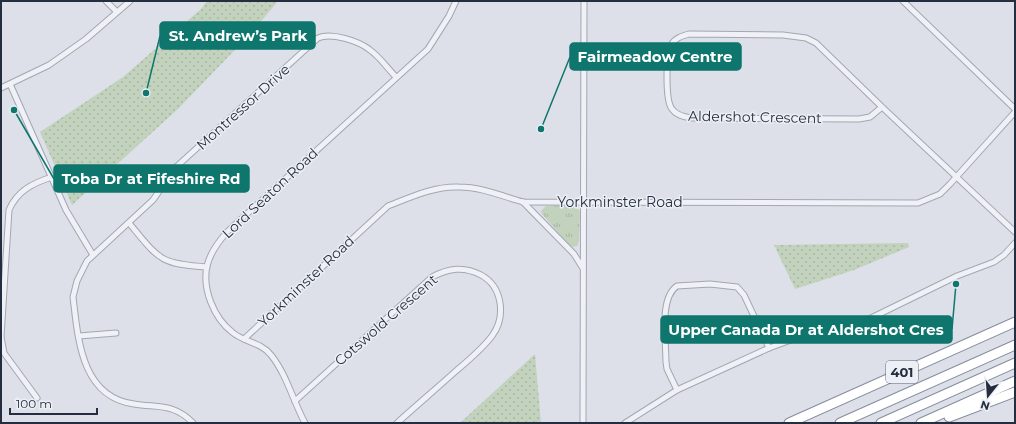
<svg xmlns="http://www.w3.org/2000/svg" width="1016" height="424" viewBox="0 0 1016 424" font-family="Montserrat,sans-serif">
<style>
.grass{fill:url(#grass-tufts)}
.park{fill:url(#park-dots)}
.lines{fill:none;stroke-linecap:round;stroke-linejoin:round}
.minor-casing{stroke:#a2a7b2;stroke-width:7}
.motorway-casing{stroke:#838d9f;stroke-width:11}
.minor{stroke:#eff1f6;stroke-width:5}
.motorway{stroke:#fff;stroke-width:9}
.labels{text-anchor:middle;stroke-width:3;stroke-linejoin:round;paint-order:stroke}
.shield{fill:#eceff5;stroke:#616876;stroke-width:1}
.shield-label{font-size:13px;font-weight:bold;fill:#252e3f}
.street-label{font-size:14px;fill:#252e3f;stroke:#eceff5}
.leader{fill:none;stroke:#0f766e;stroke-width:1.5}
.callout-dot{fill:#0f766e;stroke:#eceff5;stroke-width:1.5}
.callout{fill:#0f766e;stroke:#0f766e;stroke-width:1.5}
.callout-label{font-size:15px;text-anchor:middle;font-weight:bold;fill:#fff}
</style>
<defs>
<pattern id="grass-tufts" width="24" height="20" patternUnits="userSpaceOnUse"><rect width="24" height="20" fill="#c2d2bd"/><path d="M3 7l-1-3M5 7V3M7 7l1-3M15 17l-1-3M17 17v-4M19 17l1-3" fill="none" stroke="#a7b5a4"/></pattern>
<pattern id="park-dots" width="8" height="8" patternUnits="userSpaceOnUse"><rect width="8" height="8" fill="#c2d2bd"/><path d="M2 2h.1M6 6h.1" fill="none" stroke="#a7b5a4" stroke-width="1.8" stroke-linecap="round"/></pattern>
</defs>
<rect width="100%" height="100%" fill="#dde0e8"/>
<path class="grass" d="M 546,206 C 555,206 573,203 580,211 L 579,241 L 577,246 L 573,247 L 568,244 L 542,214 L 541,211 Z"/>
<g class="park">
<polygon points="207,1 278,1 253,31 178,109 72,205 40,132 123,77 201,9"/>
<polygon points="908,243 909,247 854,270 795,289 774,245"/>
<polygon points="535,354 541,423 460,423"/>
</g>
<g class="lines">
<g class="minor-casing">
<g id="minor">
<polyline points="106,1 117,12"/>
<polyline points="903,1 1015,109"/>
<polyline points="10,84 66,210 93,255"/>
<polyline points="1,88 49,65 86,39 130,1"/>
<path d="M 882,107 L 816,43 L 806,38 L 783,35 L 689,34 C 682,36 675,38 671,45 C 666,55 665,100 672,109 C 676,115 684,117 691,118 L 859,119 L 870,117 L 882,107 L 1015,232"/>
<polyline points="523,202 574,254 582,267"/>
<path d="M 129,223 C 159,259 159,264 207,267"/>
<polyline points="79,336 116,333"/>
<path d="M 1,337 L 9,210 C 17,191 33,183 52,177"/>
<polyline points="1,337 4,353 37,398"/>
<path d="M 244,339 L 388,206 C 411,197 434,186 459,187 C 481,187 502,196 523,202 L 918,203 L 940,194 L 950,184 L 1015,112"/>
<path d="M 677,390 L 667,369 L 666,362 C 666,341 659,298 677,286 L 710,284 L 737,287 L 744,295 L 769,348"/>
<path d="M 295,401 L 432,277 C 449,268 464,266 481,275 C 503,287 506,317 492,336 C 482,349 469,360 457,370 C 437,388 417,405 397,423"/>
<path d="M 193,423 C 174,403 158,408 134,404 C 81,397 78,338 73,297 L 77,281 L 87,261 L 153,200 L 175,168 L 318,38 C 331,32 359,41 370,50 C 380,57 387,68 396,77"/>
<path d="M 305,423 C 293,401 287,375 271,355 C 261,342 243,342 232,332 C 214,318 202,289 207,266 C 210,253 219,241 227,232 L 428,49 L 449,16 L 456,1"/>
<polyline points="583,423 584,1"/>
<polyline points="625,423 677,390 769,348 810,333 867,320 957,276 994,262 1004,255 1015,243"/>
</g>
</g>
<g class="motorway-casing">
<g id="motorway">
<polyline points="949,417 1015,392"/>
<polyline points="789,423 1015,322"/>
<polyline points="840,423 1015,345"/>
<polyline points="881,423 1015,363"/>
<polyline points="921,423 1015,381"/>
</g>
</g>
<use href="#minor" class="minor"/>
<use href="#motorway" class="motorway"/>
</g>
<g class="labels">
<rect class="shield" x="886" y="361" width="32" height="22" rx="3"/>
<g class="shield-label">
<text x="902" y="377">401</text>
</g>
<g class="street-label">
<text transform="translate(243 107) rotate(-42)" y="5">Montressor Drive</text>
<text transform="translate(755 117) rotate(1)" y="5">Aldershot Crescent</text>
<text transform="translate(270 193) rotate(-43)" y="5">Lord Seaton Road</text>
<text x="620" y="207">Yorkminster Road</text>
<text transform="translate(306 281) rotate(-43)" y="5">Yorkminster Road</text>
<text transform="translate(386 320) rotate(-41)" y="5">Cotswold Crescent</text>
</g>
</g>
<path class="leader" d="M146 93L160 36M541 129L570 57M14 110L54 179M956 284L952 329"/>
<g class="callout-dot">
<circle cx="146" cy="93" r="4"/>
<circle cx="541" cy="129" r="4"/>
<circle cx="14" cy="110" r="4"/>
<circle cx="956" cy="284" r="4"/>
</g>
<g class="callout">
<rect x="160" y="22" width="155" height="27" rx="4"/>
<rect x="570" y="43" width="171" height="27" rx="4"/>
<rect x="54" y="165" width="195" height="27" rx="4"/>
<rect x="661" y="316" width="291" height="27" rx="4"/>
</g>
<g class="callout-label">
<text x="238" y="41">St. Andrew’s Park</text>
<text x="655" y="62">Fairmeadow Centre</text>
<text x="151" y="184">Toba Dr at Fifeshire Rd</text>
<text x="806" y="335">Upper Canada Dr at Aldershot Cres</text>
</g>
<rect width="1016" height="424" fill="none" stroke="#252e3f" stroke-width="4"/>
<g transform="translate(988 396) rotate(197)" stroke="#eceff5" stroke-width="3" paint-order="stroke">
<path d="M0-3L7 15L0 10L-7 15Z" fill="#252e3f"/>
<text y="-6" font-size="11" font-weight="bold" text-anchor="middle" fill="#252e3f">N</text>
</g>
<path d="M10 408v6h87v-6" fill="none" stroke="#252e3f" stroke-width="2"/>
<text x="16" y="408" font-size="12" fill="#252e3f" stroke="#eceff5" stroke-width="3" paint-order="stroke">100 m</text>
</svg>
